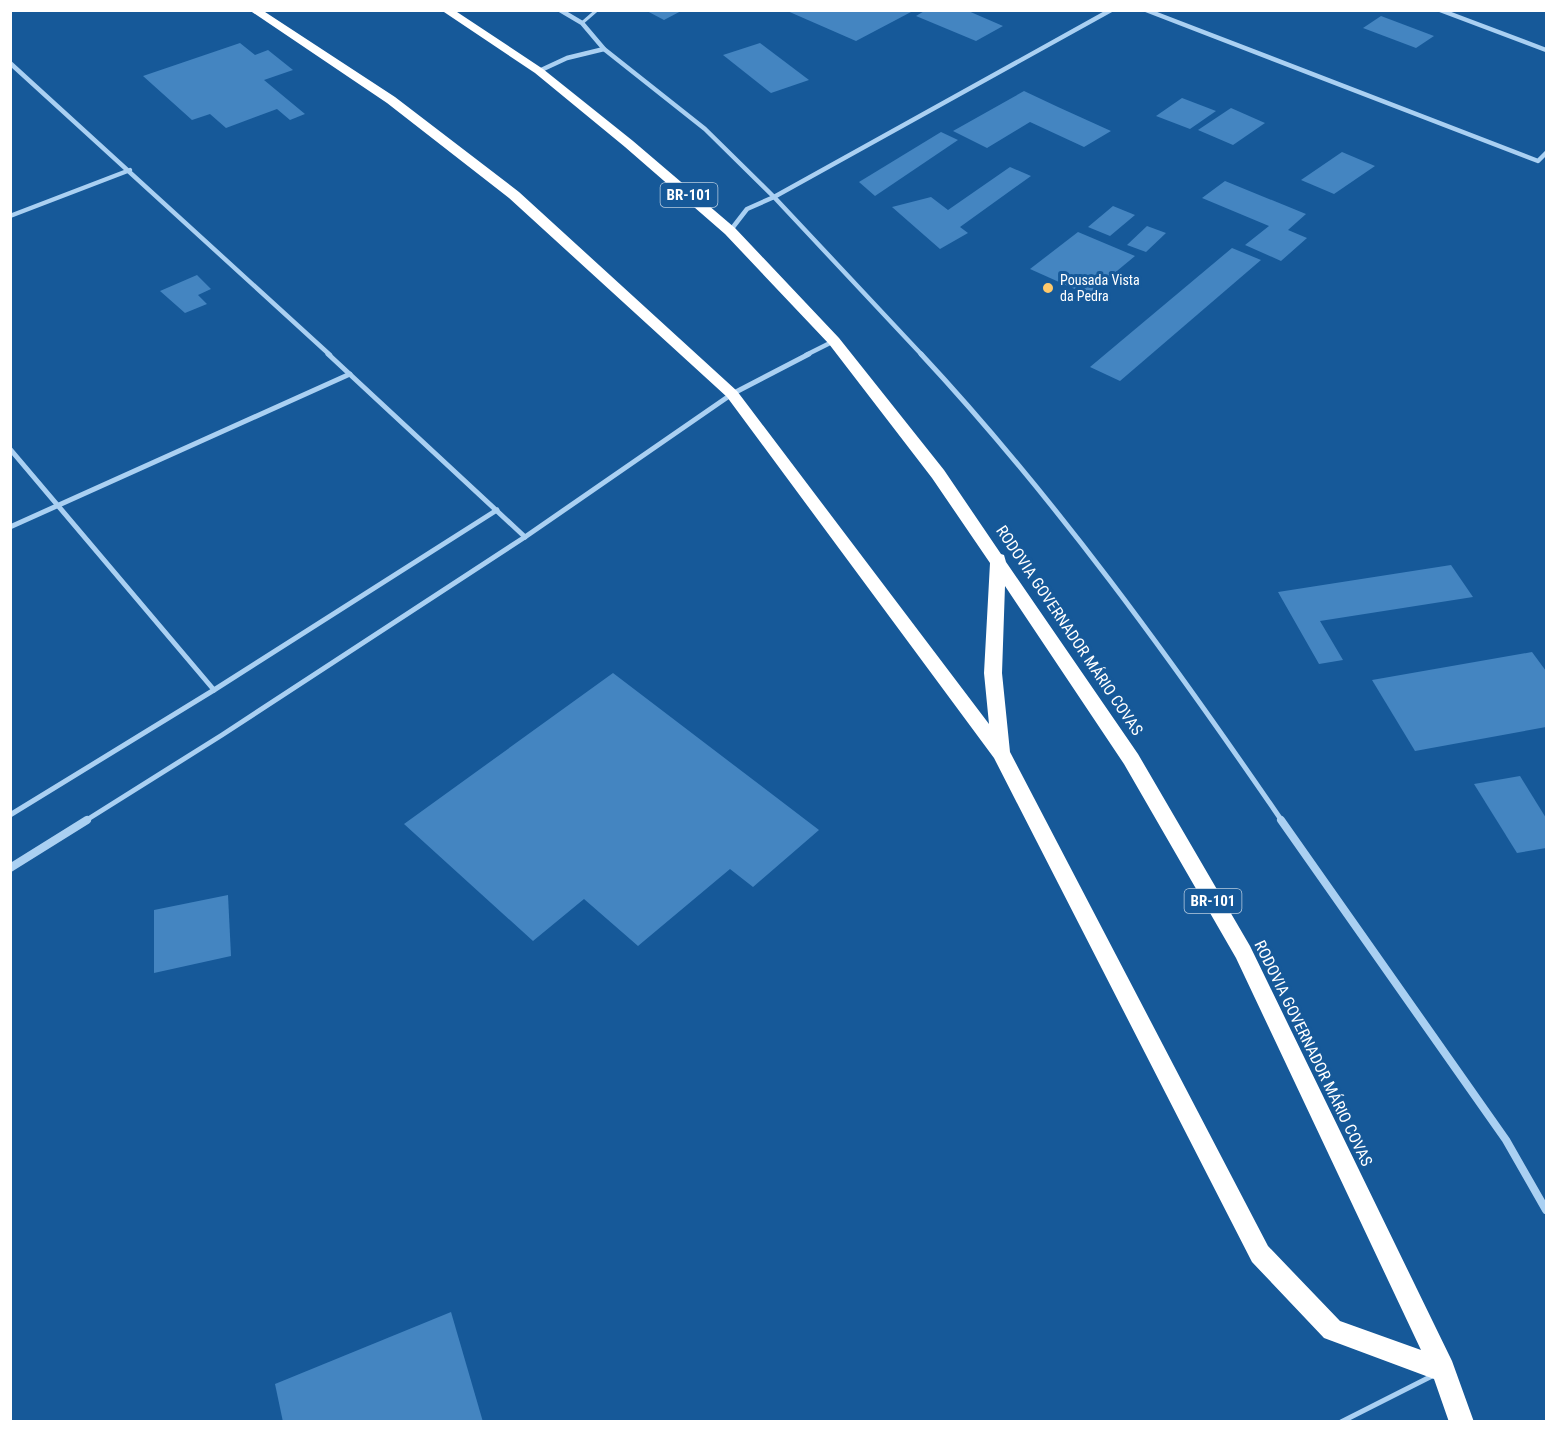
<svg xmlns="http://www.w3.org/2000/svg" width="1557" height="1432" viewBox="0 0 1557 1432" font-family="'Roboto Condensed',sans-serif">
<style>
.building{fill:#4485c1}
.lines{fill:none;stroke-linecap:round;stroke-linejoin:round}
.lane-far1{stroke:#aad0f2;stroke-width:3}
.lane{stroke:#aad0f2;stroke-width:5}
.street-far2{stroke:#aad0f2;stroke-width:4.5}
.street-far1{stroke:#aad0f2;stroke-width:5}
.street{stroke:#aad0f2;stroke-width:8}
.highway{fill:#fff;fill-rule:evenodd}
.poi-dot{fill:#ffc96b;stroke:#165999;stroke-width:2}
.labels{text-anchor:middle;stroke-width:6;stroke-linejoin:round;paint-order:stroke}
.far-poi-label{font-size:14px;fill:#fff;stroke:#165999;text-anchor:start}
.shield{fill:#165999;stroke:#b9cde0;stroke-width:1.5}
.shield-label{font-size:15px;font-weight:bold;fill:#fff}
.street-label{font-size:16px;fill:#fff;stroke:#165999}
</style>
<rect width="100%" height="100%" fill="#165999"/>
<g class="building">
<polygon points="645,10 683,10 664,20"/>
<polygon points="785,10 908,10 911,12 856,41"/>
<polygon points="926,10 966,10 1003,26 976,41 916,16"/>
<polygon points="1381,16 1434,36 1416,48 1363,28"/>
<polygon points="240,43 255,55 268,50 293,70 264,80 305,114 290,120 277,109 226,128 210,114 192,120 143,76"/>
<polygon points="760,43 809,80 771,93 723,55"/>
<polygon points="1024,91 1058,107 1111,131 1084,147 1030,122 987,148 953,131"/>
<polygon points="1182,98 1216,111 1190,129 1156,116"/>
<polygon points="1231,108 1265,123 1233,145 1198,130"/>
<polygon points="941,132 958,140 875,196 859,182"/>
<polygon points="1342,152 1375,166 1334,194 1301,180"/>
<polygon points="1010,167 1031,176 960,227 968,233 940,249 892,207 931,197 948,210"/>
<polygon points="1225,181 1306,214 1288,230 1307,238 1281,261 1245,245 1269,226 1202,198"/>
<polygon points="1113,206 1135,215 1110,236 1088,227"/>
<polygon points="1147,226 1166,233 1146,252 1127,245"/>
<polygon points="1078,232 1135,256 1088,295 1030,269"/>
<polygon points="1232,248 1261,260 1120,381 1090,367"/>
<polygon points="197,275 211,289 198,295 207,304 185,313 160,291"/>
<polygon points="1451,565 1473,597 1320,621 1343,660 1319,664 1278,592"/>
<polygon points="1532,652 1546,671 1546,727 1415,751 1372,680"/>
<polygon points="613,673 819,830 753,887 730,869 638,946 584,899 533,941 404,824"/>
<polygon points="1520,776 1546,818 1546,848 1517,853 1474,784"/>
<polygon points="228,895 231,956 154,973 154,910"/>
<polygon points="451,1312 483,1422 283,1422 275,1384"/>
</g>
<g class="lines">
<polyline class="lane-far1" points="582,23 597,10"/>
<polyline class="lane" points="1341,1422 1432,1376"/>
<g class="street-far2">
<polyline points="560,10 582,23 604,49 705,129 774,197 922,355"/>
<polyline points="1146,10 1538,161 1546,153"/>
<polyline points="1440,10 1546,50"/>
<polyline points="10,63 330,355"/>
<polyline points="539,71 567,58 604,49"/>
<polyline points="10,216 130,170"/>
<polyline points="730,231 747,209 774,197 1111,10"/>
<polyline points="806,355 834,341"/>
</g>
<g class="street-far1">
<polyline points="328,354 525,537"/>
<path d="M 921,354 C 1055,498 1171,659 1282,821"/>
<polyline points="10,449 214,690"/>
<polyline points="10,527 350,374"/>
<polyline points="10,815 214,690 497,510"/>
<polyline points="85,821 222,735 525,537 732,394 809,354"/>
</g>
<g class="street">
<polyline points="1281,820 1506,1140 1546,1210"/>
<polyline points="10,868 87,820"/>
</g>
<path class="highway" d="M 249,10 L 262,10 L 395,97 L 519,192 L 737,391 L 989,724 L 984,673 L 990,563 L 932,478 L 829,344 L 725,234 L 625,147 L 535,73 L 441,10 L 454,10 L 543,69 L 633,141 L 735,228 L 839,338 L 944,470 L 1001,554 L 1004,555 L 1006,562 L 1138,754 L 1250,946 L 1452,1361 L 1474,1422 L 1449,1422 L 1434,1379 L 1324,1338 L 1252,1262 L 994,758 L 727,397 L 509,198 L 387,103 ZM 1005,586 L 1124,764 L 1236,958 L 1421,1350 L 1340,1321 L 1268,1246 L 1010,752 L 1002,673 Z"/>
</g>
<circle class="poi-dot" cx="1048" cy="288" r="6"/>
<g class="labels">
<g class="far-poi-label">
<text x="1060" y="285">Pousada Vista<tspan x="1060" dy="16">da Pedra</tspan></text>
</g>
<g class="shield">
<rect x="660.5" y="183" width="57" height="24" rx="4.5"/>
<rect x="1184.5" y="889" width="57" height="24" rx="4.5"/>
</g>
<g class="shield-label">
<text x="689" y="200">BR-101</text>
<text x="1213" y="906">BR-101</text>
</g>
<g class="street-label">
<text transform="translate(1070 630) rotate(56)" y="6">RODOVIA GOVERNADOR MÁRIO COVAS</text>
<text transform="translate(1314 1053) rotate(64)" y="6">RODOVIA GOVERNADOR MÁRIO COVAS</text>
</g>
</g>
<rect width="1557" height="1432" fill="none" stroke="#ffffff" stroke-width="24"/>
</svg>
